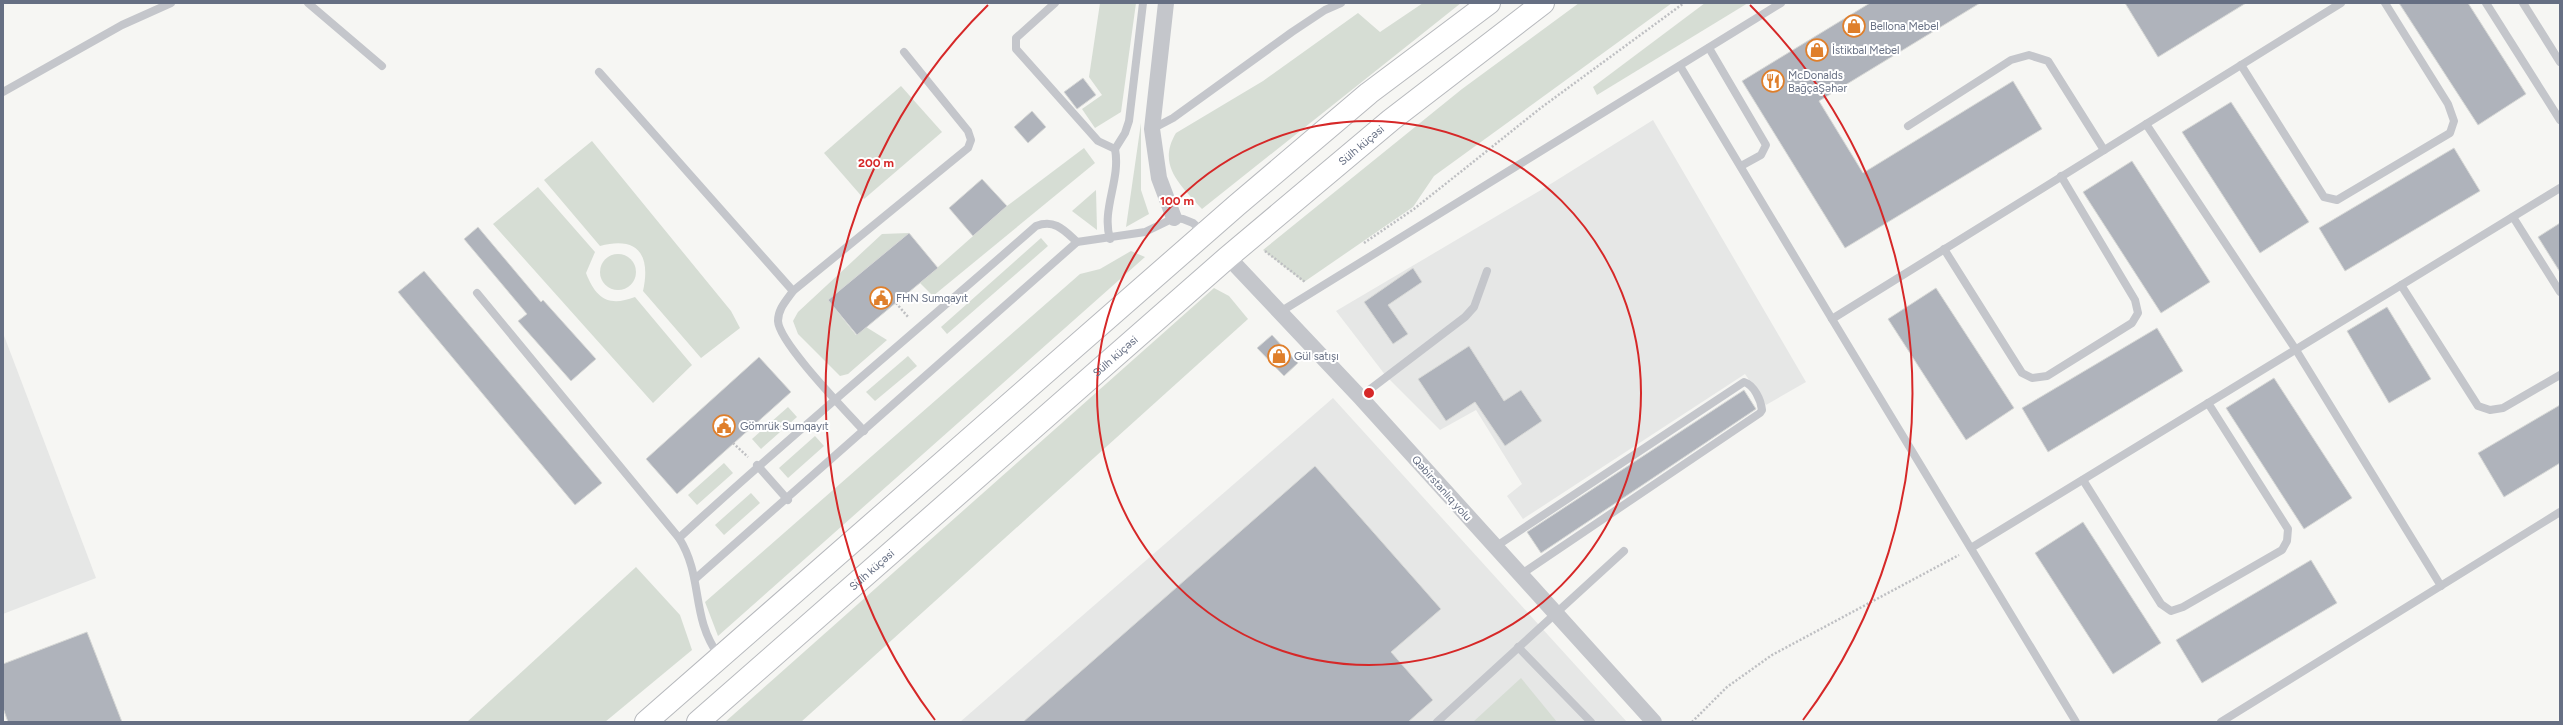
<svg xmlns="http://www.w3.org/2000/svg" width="2563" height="725" viewBox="0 0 2563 725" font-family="Figtree,sans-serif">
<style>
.built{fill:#e6e7e6}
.green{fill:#d6ddd4}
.building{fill:#afb3bb;stroke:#d7d8d6}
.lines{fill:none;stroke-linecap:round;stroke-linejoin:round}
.highway-casing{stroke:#b7b9bd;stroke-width:24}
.path{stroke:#bebfc2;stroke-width:2.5;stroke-dasharray:2 2;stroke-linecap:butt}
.lane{stroke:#c4c6cb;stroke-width:8}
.street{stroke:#c4c6cb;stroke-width:16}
.highway{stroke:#fff;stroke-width:22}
.ring{fill:none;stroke:#d62828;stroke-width:2}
.labels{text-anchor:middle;stroke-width:4;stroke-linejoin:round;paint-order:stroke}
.poi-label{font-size:11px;fill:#666f83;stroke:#fff;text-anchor:start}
.street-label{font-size:11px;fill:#666f83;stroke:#fff}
.centre{fill:#d62828;stroke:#fff;stroke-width:2}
.ring-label{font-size:12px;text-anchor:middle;font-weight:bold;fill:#d62828;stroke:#fff;stroke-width:4;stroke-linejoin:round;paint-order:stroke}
</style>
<rect width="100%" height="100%" fill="#f6f6f3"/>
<g class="built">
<polygon points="1653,120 1806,382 1766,405 1745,374 1523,519 1507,496 1522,484 1476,410 1440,430 1386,376 1336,311 1541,190"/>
<polygon points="3,333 96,578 3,614"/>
<polygon points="1333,398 1627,722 960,722"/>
</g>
<g class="green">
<polygon points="1100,3 1136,3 1121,112 1095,128 1082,109 1102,95 1089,77"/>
<path d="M 1423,3 L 1461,3 L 1202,209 C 1182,186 1156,166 1176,133 L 1263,81 L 1358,13 L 1380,32 Z"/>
<polygon points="1579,3 1672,3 1434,176 1413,207 1304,282 1263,250 1462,89"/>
<polygon points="1705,3 1748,3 1597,95 1593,87"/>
<polygon points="901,86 942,132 864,199 824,153"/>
<polygon points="1141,123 1141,190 1149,214 1126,227"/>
<path d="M 592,141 L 731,311 L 740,328 L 701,358 L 643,291 C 651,255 638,236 600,246 L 544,180 Z"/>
<polygon points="1084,148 1095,163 933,296 920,283 1007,206"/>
<path d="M 538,187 L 595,252 L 586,273 C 596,299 609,307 635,297 L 692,365 L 653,403 L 493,224 Z"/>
<polygon points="1096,190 1097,230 1072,211"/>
<polygon points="909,233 828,300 856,335 866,327 887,340 848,374 840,376 798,334 793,321 798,312 882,234"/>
<polygon points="1041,238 1048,246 947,334 941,327"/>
<polygon points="1131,251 1145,257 718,636 705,602 1080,274 1100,269"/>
<circle cx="618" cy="272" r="18"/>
<polygon points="1214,288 1229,296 1248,319 801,722 725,722"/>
<polygon points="908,356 917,366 875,401 866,392"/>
<polygon points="788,407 797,417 761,449 752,439"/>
<polygon points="815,436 824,446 788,478 779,468"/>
<polygon points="724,463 733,473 697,505 688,495"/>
<polygon points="751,493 760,503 724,535 715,525"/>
<polygon points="636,567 680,615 692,650 605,722 467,722"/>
<polygon points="1521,678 1557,722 1473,722"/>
</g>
<g class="building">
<polygon points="1870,3 1980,3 1819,101 1863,173 2013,81 2042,129 1845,248 1742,81"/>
<polygon points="2125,3 2246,3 2158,57"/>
<polygon points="2399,3 2468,3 2526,94 2478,125"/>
<polygon points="1083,78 1096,95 1077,109 1064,92"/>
<polygon points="2231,102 2309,222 2260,253 2182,132"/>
<polygon points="1032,111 1046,127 1028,143 1014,127"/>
<polygon points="2454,148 2480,191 2345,271 2319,228"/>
<polygon points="2132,161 2210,282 2161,313 2083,192"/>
<polygon points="982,179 1007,206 973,236 949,208"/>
<polygon points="2560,223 2560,272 2538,237"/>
<polygon points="478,227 541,302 543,300 596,359 571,381 518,321 527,314 464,239"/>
<polygon points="909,233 938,268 857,335 828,300"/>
<polygon points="1413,268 1422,282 1388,305 1408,334 1393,344 1364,302"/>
<polygon points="424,271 602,483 575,505 398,292"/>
<polygon points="1936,288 2014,408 1966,440 1888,319"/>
<polygon points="2387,307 2431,379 2389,403 2347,331"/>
<polygon points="2157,328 2183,371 2048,452 2022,408"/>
<polygon points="1272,335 1298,363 1284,376 1257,348"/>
<polygon points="1469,346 1504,401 1521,390 1542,421 1505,446 1475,402 1446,421 1418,379"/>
<polygon points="759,357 791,392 677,494 646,459"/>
<polygon points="2274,378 2352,498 2304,529 2226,408"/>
<polygon points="1744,390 1756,409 1541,553 1527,532"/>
<polygon points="2560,405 2560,463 2504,497 2478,453"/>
<polygon points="1315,466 1441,609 1391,652 1433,700 1408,722 1023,722"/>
<polygon points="2083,522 2161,643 2113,674 2035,553"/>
<polygon points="2311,560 2337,603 2202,683 2176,640"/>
<polygon points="87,632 122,722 8,722 3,708 3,664"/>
</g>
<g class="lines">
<g class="highway-casing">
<g id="highway">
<polyline points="646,722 1237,205 1369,93 1489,3"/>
<path id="s1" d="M 698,722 L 1228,257 L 1391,120 L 1543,3"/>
</g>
</g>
<g class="path">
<polyline points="1364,243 1414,209 1542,107 1684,3"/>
<polyline points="1265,251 1305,282"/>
<polyline points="896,303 909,318"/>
<polyline points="733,443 748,457"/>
<polyline points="1692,722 1727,687 1772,655 1959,555"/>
</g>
<g class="lane">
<polyline points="308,3 382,66"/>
<path d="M 1055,3 L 1016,38 L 1016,49 L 1098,141 L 1115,149 C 1121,180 1101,209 1110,239"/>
<polyline points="2486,3 2560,120"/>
<polyline points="2523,3 2560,62"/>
<polyline points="1709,48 1766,145 1761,155 1741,166"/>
<polyline points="2241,65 2324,197 2337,200 2450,133 2454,121 2448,104 2385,3"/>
<polyline points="1680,66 1832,319 2341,3"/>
<polyline points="599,72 793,291"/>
<polyline points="3,92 122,25 171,3"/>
<polyline points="2146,124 2296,350 2441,586"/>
<polyline points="1908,126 2011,60 2029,55 2048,61 2104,150"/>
<polyline points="1152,129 1173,118 1292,32 1325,10 1341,3"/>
<polyline points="1115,149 1125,133 1129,121 1143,3"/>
<polyline points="2513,217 2560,292"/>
<polyline points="1944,249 2022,373 2032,378 2047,376 2132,323 2138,313 2135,300 2061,176"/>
<polyline points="2401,285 2478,406 2490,410 2503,408 2560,375"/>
<path d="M 477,293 L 679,538 C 704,578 690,616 719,656"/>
<polyline points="1280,312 1781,3"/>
<polyline points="1832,319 2076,722"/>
<polyline points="1360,397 1465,317 1474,307 1487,271"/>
<path d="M 864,431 C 847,412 779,343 778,321 C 778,309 786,301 793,291 L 968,148 L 971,140 L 968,131 L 904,52"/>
<polyline points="757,465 788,500"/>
<polyline points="2083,480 2161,604 2171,611 2183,607 2282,550 2287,541 2288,529 2208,403"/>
<path d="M 679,538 C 795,431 917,331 1036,226 C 1055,219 1064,230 1077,242"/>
<path d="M 1495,547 L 1744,382 C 1754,385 1761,400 1762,410 L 1760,413 L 1520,575"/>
<polyline points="1971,548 2560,188"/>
<polyline points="695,579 1077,242 1145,232 1174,218 1183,219 1193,223 1204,233"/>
<polyline points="1518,647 1591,722"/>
<polyline points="1437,722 1624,551"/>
<polyline points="2221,722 2560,512"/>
</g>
<g class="street">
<polyline points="1166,3 1152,129 1159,178 1174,218"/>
<polyline points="1228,257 1360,397 1654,722"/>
</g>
<use href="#highway" class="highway"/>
</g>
<g class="ring">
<circle cx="1369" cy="393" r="272"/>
<path d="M935 720A544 544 0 0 1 988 5M1750 5A544 544 0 0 1 1803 720"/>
</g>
<defs>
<g id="shop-ring" transform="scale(1.15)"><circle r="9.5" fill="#fff" stroke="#df7f2b" stroke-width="1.5"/><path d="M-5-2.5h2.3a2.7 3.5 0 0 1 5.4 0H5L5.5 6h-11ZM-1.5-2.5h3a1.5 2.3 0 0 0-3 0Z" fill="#df7f2b"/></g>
<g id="restaurant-ring" transform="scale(1.15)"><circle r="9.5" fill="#fff" stroke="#df7f2b" stroke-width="1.5"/><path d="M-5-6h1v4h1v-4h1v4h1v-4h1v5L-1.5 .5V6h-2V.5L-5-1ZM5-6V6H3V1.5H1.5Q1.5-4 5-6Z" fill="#df7f2b"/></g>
<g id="civic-ring" transform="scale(1.15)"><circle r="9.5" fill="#fff" stroke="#df7f2b" stroke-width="1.5"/><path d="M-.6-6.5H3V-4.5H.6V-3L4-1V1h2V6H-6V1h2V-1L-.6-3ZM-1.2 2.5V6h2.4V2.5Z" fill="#df7f2b"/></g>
</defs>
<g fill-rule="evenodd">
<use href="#shop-ring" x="1854" y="26"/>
<use href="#shop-ring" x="1817" y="50"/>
<use href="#restaurant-ring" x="1773" y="81"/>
<use href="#civic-ring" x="881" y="298"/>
<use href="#shop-ring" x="1279" y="356"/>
<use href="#civic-ring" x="724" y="426"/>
</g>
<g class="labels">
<g class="poi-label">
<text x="1870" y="30">Bellona Mebel</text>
<text x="1832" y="54">İstikbal Mebel</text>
<text x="1788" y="79">McDonalds<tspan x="1788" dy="13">BağçaŞəhər</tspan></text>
<text x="896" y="302">FHN Sumqayıt</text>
<text x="1294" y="360">Gül satışı</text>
<text x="740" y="430">Gömrük Sumqayıt</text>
</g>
<g class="street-label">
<text dy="4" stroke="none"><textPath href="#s1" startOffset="879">Sülh küçəsi</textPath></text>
<text dy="4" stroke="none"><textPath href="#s1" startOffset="555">Sülh küçəsi</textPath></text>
<text transform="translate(1442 488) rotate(48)" y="4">Qəbirstanlıq yolu</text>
<text dy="4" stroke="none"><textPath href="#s1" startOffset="231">Sülh küçəsi</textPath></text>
</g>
</g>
<circle cx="1369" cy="393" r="6" class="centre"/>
<g class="ring-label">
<text x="876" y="167">200 m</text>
<text x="1177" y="205">100 m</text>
</g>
<rect width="2563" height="725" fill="none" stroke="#666f83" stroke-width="8"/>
</svg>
